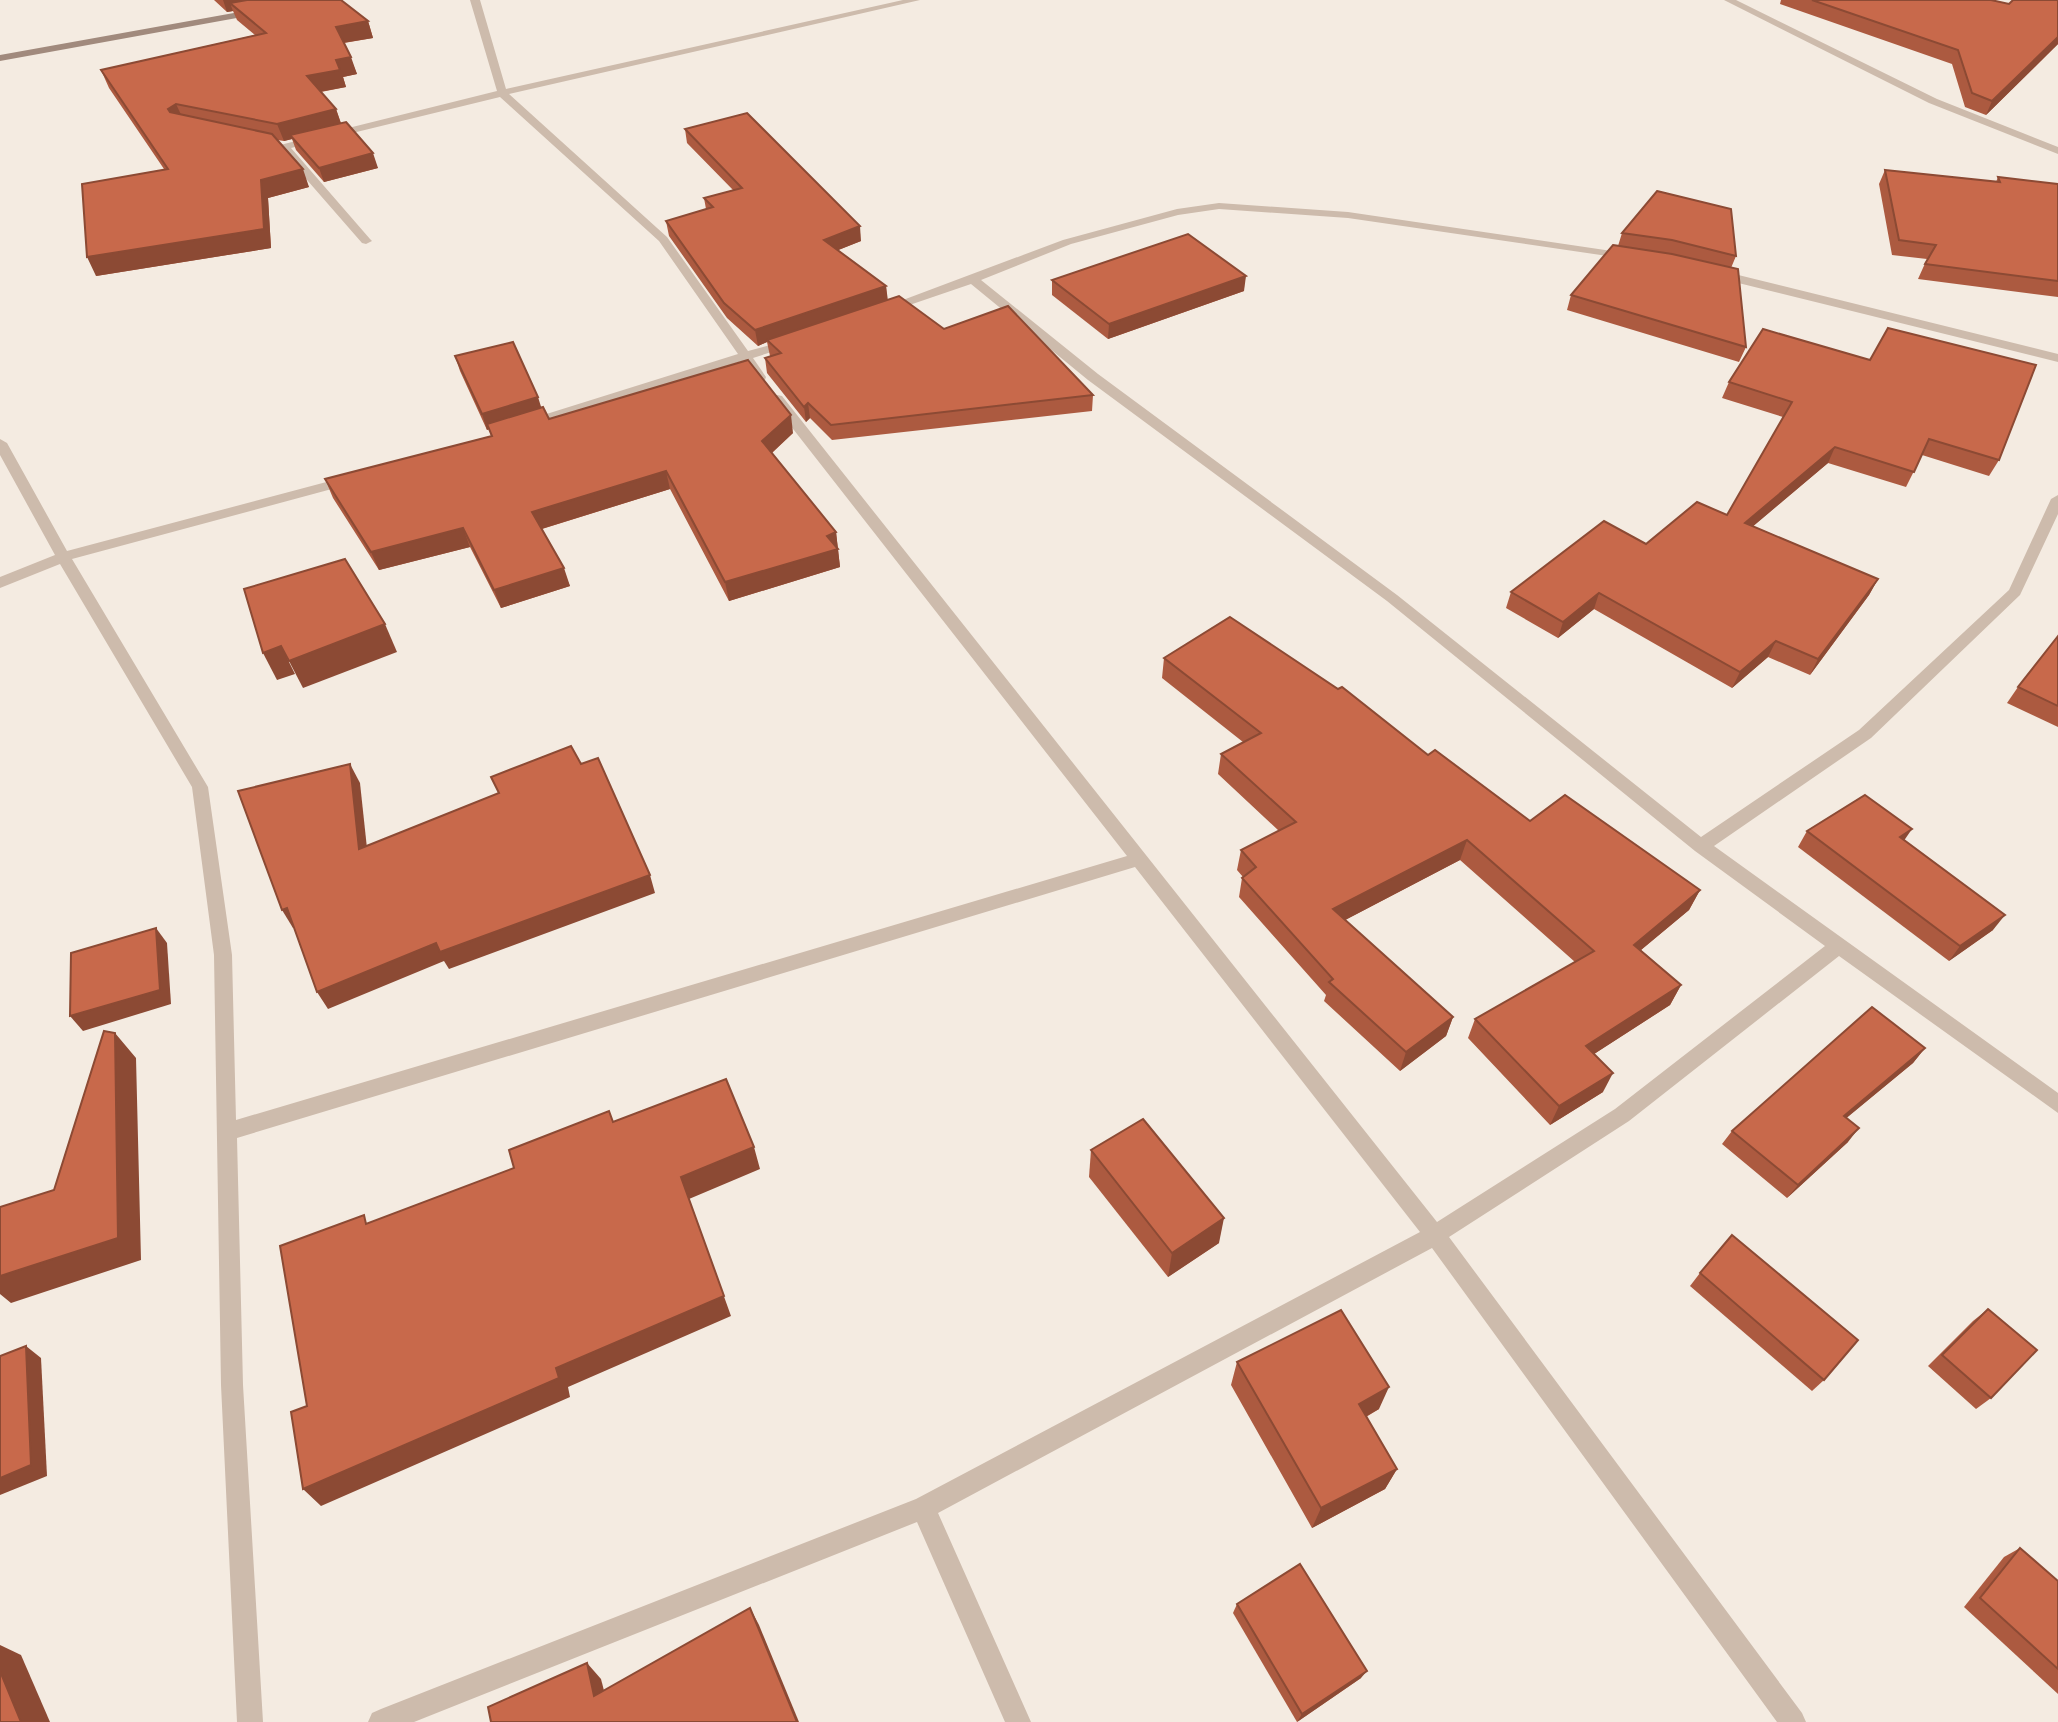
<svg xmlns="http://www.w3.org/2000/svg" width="2058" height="1722" viewBox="0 0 2058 1722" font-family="Figtree,sans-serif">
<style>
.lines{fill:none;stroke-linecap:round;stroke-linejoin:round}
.street{fill:#cdbbac;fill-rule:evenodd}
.secondary{fill:#a18a7d;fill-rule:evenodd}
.wall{fill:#ac5a40}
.shaded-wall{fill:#8c4a34}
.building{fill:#c8694b;stroke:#8c4a34;stroke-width:2}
</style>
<rect width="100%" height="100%" fill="#f4ebe1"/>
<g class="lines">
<g class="street">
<polygon points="470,0 480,0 506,89 903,0 920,0 509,94 667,237 748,351 793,339 793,345 753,358 766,377 765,380 755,380 742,361 531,428 521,428 521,422 738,354 659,241 500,97 291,148 370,239 372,241 366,244 362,243 280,149 280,145 497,91"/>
<polygon points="1724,0 1736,0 1937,99 2058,147 2058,154 1929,103"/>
<polygon points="1219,203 1348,212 1632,254 1634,256 1628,259 1348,218 1219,209 1178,215 1071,244 981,280 1098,374 1397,595 1701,837 1859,730 2009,590 2051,499 2058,495 2058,514 2020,595 1871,738 1714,846 2058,1093 2058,1113 1839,956 1629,1121 1449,1237 1802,1713 1806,1722 1777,1722 1432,1248 938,1513 1031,1722 1005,1722 917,1522 414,1722 368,1722 372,1713 381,1709 916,1499 1420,1232 1135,867 237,1138 243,1385 263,1722 237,1722 221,1385 214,955 192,787 60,564 0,588 0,577 55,555 0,455 0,439 7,443 67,551 349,476 356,480 354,483 72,559 208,787 232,955 236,1120 1127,856 772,402 770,399 777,395 782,396 1437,1222 1615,1109 1825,946 1695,851 1387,601 1088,380 971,284 889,312 879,309 1063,240 1177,209"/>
<polygon points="1718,270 2058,354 2058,362 1714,277 1714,271"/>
</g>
<polygon class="secondary" points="256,9 259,10 259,14 0,61 0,55"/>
</g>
<g class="wall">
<polygon points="214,0 341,0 368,21 373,38 344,43 357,74 343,77 346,87 321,92 336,109 341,123 378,168 324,182 296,150 292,139 284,141 277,140 309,187 268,198 271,248 96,276 164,169 109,88 101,70 255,35 237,20 233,11 227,12"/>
<polygon points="1781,0 1991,0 2009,4 2058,0 2058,44 1986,115 1965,107 1952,64 1780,4"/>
<polygon points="685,129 861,241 838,250 886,286 887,300 944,329 1093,395 1092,411 832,440 810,418 806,422 767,373 765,358 770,356 767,342 758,346 727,318 669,236 666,221 706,209 704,198 733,190 687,143"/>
<polygon points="1885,170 1996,182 1998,177 2058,184 2058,297 1918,279 1927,259 1892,255 1879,184"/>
<polygon points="1657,191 1736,256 1731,268 1746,347 1739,362 1567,310 1571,295 1618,246 1622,233"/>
<polygon points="1052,280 1244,291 1108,339 1052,295"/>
<polygon points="1763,329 1999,460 1989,476 1922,455 1906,487 1828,463 1753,526 1878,579 1869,595 1810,675 1768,657 1732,688 1594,609 1558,638 1506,608 1511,592 1727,515 1783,417 1722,398 1729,382"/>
<polygon points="455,356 541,407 549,419 793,433 772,453 836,532 840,567 729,601 670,489 542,529 570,586 501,608 470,547 379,570 333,498 325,479 491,436 489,429 487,430 460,371"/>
<polygon points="2058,636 2058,727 2007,703 2018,687"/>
<polygon points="1164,658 1428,755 1530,821 1700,890 1689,910 1641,950 1681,985 1670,1005 1594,1054 1603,1092 1550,1125 1468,1038 1475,1019 1575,962 1460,860 1345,920 1453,1017 1446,1036 1400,1071 1324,1001 1326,995 1239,897 1242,878 1243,877 1237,870 1241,850 1279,831 1218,774 1221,754 1243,742 1162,678"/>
<polygon points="1807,831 1993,930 1949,961 1798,847"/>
<polygon points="1925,1048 1913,1063 1846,1118 1848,1142 1787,1198 1722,1144 1732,1131"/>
<polygon points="1091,1150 1219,1243 1168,1277 1089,1177"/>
<polygon points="1700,1273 1824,1380 1812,1391 1690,1286"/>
<polygon points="1988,1309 1991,1398 1976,1409 1928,1366 1973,1321"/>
<polygon points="1237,1362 1379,1409 1366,1417 1397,1469 1385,1489 1312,1528 1231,1385"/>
<polygon points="2020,1548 2058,1581 2058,1694 1964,1607 2004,1557"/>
<polygon points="1237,1604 1361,1678 1297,1722 1233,1613"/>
</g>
<g class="shaded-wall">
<polygon points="223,0 305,0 230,3 233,11 227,12"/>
<polygon points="368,21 373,38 342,43 336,27"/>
<polygon points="2058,37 2058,44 1986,115 1992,101"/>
<polygon points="351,57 357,74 343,77 346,87 313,93 307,76 336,60"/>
<polygon points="176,104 184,121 175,126 168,109"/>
<polygon points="336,109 342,127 290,135 292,139 284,141 277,124"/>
<polygon points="373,153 378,168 324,182 319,168"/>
<polygon points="303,169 309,187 268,198 271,248 96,276 87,257 261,180"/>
<polygon points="860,226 861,241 826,255 824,240"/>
<polygon points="1246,276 1244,291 1108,339 1109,324"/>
<polygon points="886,286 888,301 767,340 767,342 758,346 755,330"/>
<polygon points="538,397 543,413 487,424 489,429 487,430 482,414"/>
<polygon points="808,403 810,418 806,422 804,407"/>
<polygon points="791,415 793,433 765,459 762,441"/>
<polygon points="1835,447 1828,463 1738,539 1745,523"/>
<polygon points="666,471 670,489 538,530 532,512"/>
<polygon points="463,528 470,547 379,570 371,552"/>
<polygon points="836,532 840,567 729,601 725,582"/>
<polygon points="564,568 570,586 501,608 494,590"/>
<polygon points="1878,579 1869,595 1810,675 1818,659"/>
<polygon points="1599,593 1594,609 1558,638 1563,622"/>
<polygon points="385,624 397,652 303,688 289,661"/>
<polygon points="1776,641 1768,657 1732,688 1740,672"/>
<polygon points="281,646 295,674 277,680 263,653"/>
<polygon points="350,764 360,783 369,867 359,849"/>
<polygon points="1912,829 1901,845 1900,837"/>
<polygon points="1467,840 1460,860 1328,929 1333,909"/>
<polygon points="650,875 655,893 449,969 444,961 328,1009 317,992 436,943"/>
<polygon points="1700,890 1689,910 1624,964 1634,945"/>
<polygon points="287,908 298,926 293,928 282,910"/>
<polygon points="2005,915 1993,930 1949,961 1960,946"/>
<polygon points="156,928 167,943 171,1004 83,1031 70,1016"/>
<polygon points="1681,985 1670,1005 1577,1065 1586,1046"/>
<polygon points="1453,1017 1446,1036 1400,1071 1406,1052"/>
<polygon points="115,1033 136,1058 141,1260 11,1303 0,1294 0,1276 118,1238"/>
<polygon points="1925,1048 1913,1063 1832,1130 1844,1116"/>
<polygon points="1613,1073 1603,1092 1550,1125 1559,1106"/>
<polygon points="1859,1128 1848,1142 1787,1198 1798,1185"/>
<polygon points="754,1147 760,1169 689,1199 731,1316 568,1387 570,1397 321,1506 303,1489 556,1368 681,1177"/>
<polygon points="1224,1218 1219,1243 1168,1277 1172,1253"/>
<polygon points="26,1346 41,1358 47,1476 0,1495 0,1478"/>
<polygon points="1389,1387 1379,1409 1349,1426 1359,1404"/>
<polygon points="1397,1469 1385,1489 1312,1528 1321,1508"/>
<polygon points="750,1608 759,1625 799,1722 797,1722"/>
<polygon points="0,1645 21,1655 50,1722 21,1722 0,1671"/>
<polygon points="587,1663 601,1679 609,1710 594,1696"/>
<polygon points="1367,1671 1361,1678 1297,1722 1302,1714"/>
</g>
<g class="building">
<polygon points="247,0 341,0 368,21 336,27 351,57 336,60 340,70 307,76 336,109 277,124 176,104 168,109 170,112 272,134 303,169 261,180 264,229 87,257 82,184 168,169 101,70 266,33 230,3"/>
<polygon points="1812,0 1991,0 2009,4 2013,0 2058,0 2058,37 1992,101 1972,93 1958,50"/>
<polygon points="747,113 860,226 824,240 886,286 755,330 724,303 666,221 713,207 704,198 742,188 685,129"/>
<polygon points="346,122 373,153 319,168 290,135"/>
<polygon points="1885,170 2000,182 1998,177 2058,184 2058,281 1925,264 1936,245 1899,240"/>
<polygon points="1657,191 1731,209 1736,256 1672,240 1622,233"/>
<polygon points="1188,234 1246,276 1109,324 1052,280"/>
<polygon points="1613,245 1672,254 1738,269 1746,347 1571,295"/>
<polygon points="899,296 944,329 1008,306 1093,395 831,425 808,403 804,407 765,358 781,353 767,340"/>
<polygon points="1888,328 2036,365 1999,460 1929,439 1914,472 1835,447 1745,523 1878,579 1818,659 1776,641 1740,672 1599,593 1563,622 1511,592 1604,521 1646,544 1697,502 1727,515 1792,402 1729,382 1763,329 1870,360"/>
<polygon points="513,342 538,397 482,414 455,356"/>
<polygon points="748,360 791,415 762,441 836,532 827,536 838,549 725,582 666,471 532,512 564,568 494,590 463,528 371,552 325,479 492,436 487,424 543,407 549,419"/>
<polygon points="345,559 385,624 289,661 281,646 263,653 244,589"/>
<polygon points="1230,617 1338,689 1342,687 1428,755 1435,750 1530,821 1565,795 1700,890 1634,945 1681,985 1586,1046 1613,1073 1559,1106 1475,1019 1594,951 1467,840 1333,909 1453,1017 1406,1052 1329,982 1333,979 1242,878 1256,867 1241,850 1296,822 1221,754 1261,733 1164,658"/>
<polygon points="2058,636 2058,706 2018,687"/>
<polygon points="571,746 581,764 598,758 650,875 440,952 436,943 317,992 287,908 282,910 238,791 350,764 359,849 499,793 491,777"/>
<polygon points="1865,795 1912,829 1900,837 2005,915 1960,946 1807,831"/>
<polygon points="156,928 160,990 70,1016 71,953"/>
<polygon points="1872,1007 1925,1048 1844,1116 1859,1128 1798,1185 1732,1131"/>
<polygon points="104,1031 115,1033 118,1238 0,1276 0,1207 54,1190"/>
<polygon points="726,1079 754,1147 681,1177 724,1296 556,1368 559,1378 303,1489 291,1412 307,1406 280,1246 364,1215 366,1224 514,1168 509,1150 609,1111 613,1122"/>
<polygon points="1143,1119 1224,1218 1172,1253 1091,1150"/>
<polygon points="1732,1235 1858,1340 1824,1380 1700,1273"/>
<polygon points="1988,1309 2037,1350 1991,1398 1942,1355"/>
<polygon points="1341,1310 1389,1387 1359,1404 1397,1469 1321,1508 1237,1362"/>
<polygon points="26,1346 31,1465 0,1478 0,1356"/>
<polygon points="2020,1548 2058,1581 2058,1669 1980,1598"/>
<polygon points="1300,1564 1367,1671 1302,1714 1237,1604"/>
<polygon points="750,1608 797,1722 491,1722 488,1707 587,1663 594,1696"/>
<polygon points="0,1671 21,1722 0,1722"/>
</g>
</svg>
